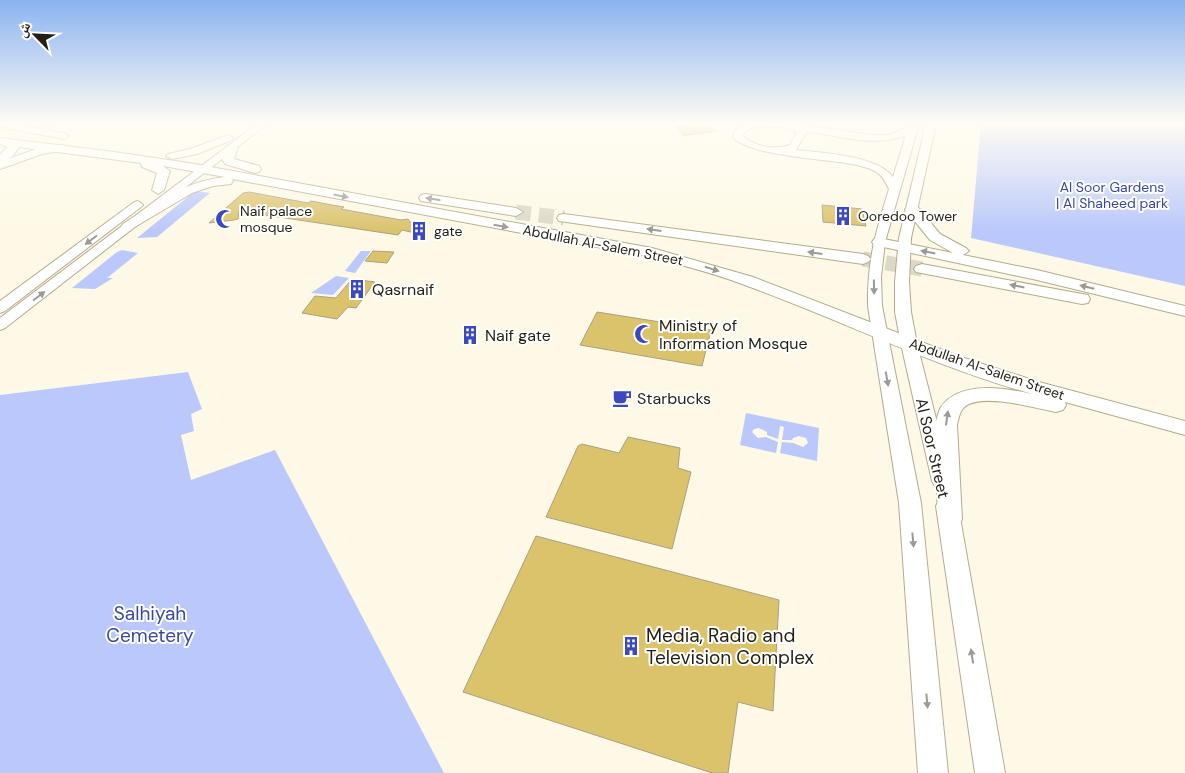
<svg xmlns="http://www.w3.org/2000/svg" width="1185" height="773" viewBox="0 0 1185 773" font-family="'DM Sans','Noto Naskh Arabic',sans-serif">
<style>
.green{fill:#bac8fb}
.building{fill:#dbc36c;stroke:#a8a082}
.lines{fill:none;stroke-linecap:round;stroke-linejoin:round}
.primary-tunnel{stroke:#ddd8c6;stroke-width:15;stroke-dasharray:15 8;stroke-linecap:butt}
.street-casing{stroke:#b4ab8d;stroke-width:3}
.secondary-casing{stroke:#b4ab8d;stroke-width:2}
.primary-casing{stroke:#b4ab8d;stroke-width:2}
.street{fill:#fff;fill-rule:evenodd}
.secondary{fill:#fff;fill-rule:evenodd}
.primary{fill:#fff;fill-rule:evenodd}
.oneway{fill:#9c9a95}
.labels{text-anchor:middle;stroke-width:4;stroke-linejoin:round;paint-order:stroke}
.far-park-label{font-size:14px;fill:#39489e;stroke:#fff}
.far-poi-label{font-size:14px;fill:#221f13;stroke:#fff;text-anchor:start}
.far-street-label{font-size:14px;fill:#221f13;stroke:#fff}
.poi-label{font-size:16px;fill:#221f13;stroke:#fff;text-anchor:start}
.street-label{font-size:16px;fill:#221f13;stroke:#fff}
.near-park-label{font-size:19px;fill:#39489e;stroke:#fff}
.near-poi-label{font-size:19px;fill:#221f13;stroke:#fff;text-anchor:start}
</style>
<rect width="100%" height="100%" fill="#fef9e6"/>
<g class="green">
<polygon points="981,124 1185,124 1185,286 971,238"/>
<polygon points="195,191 210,193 157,237 137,238"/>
<polygon points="122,250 138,253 107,278 113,278 95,289 72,288 117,252"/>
<polygon points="361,251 371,251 355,273 345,271"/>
<polygon points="336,276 349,278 333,295 311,293"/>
<polygon points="188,372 202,409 191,414 194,431 181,435 191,480 275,450 444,773 0,773 0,395"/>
<polygon points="746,413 819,428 817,461 780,453 782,442 793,443 803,447 808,443 806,438 799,436 793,438 792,440 782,440 784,427 780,426 778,439 767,435 767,432 759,428 754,429 752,432 758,438 766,437 778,442 776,453 740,445"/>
</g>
<g class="building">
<polygon points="695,124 706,124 717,131 683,136 677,126"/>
<polygon points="249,192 308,203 311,201 332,205 344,207 341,209 401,220 408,219 419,234 402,230 398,235 239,211 238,219 234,220 209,223 243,193"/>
<polygon points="822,205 862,209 866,226 823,222"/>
<polygon points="373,251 394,252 387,263 365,261"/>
<polygon points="352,279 375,282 356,308 348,307 337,319 302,313 315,296 336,298"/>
<polygon points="597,312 711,330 702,366 580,345"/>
<polygon points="628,437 680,448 678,468 691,472 672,549 546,517 578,446 582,444 619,453"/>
<polygon points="536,536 779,600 773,711 738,702 728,773 712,773 463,692"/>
</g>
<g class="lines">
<g class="primary-tunnel">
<polyline points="516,212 564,218"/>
<polyline points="863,259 922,269"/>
</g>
<g class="street-casing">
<polygon id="street" points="45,124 51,124 44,133 40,133 39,132"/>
</g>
<g class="secondary-casing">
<g id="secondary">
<polygon points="257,124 267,124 5,328 0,330 0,318"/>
<path d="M 745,124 L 794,124 L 873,135 L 889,135 L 908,127 L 910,124 L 919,124 L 885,242 L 881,277 L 882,306 L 921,503 L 948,773 L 918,773 L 899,503 L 868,306 C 867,261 876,231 889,189 C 886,183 883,177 878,173 C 871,168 861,166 852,164 C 825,159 749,156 733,137 L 735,131 ZM 762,127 L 783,127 L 797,132 L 790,145 C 775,150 755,147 743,136 L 743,134 L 750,128 ZM 807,131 C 839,136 875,148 906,135 L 893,177 C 876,155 823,153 796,150 Z"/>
<polygon points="926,124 936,124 911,238 909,282 911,312 917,344 952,481 949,486 942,489 935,486 932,481 901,344 895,312 895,282 899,238"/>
<polygon points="63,145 68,148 67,150 42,154 0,169 0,162 36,149"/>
<polygon points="137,201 141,203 143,205 141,207 5,311 0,313 0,301 133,203"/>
<polygon points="947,498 955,500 958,506 1005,773 975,773 936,506 939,500"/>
</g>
</g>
<g class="primary-casing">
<g id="primary">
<polygon points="0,124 15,124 64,133 69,136 64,139 0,127"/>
<polygon points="228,135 233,138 232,140 197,154 172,159 166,156 168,154 190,149"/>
<path d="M 0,138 L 107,151 L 189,163 L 652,248 L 753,277 L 958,356 L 1039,382 L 1185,421 L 1185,435 L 1065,402 L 1066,405 L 1063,410 L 1056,412 C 1034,408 987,394 967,405 C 960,409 959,417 957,425 L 962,519 L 959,526 L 950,529 L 941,526 L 938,519 L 935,425 C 937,419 938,412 941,407 C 960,380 1005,388 1032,394 C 932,366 839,319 742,284 C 713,273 682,265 651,257 L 232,179 L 233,181 L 231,184 L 213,186 L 192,193 L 128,231 L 123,230 L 121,227 L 123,224 C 156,203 185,181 225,177 L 163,166 L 170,171 L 164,190 L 158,194 L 152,190 L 157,173 L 142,167 L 141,163 L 19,147 L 13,156 L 0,164 L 0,155 L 7,147 L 0,144 Z"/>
<polygon points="232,144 238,147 234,159 259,166 261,169 259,172 255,173 225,164 221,157 228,145"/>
<polygon points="426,194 516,208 523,212 516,216 421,201 419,198 421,195"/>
<polygon points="912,205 917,206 940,234 966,248 969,251 963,255 1037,270 1185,306 1185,316 1037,280 874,245 872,242 874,239 879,238 953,253 930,240 905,209"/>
<polygon points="564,214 863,254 868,256 871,259 868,262 863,264 559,221 557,218 559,215"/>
<polygon points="922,264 1082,294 1088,295 1090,299 1088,303 1082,304 916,272 914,269 916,266"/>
</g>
</g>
<use href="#street" class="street"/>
<use href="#secondary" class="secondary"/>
<use href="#primary" class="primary"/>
</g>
<defs><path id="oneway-solid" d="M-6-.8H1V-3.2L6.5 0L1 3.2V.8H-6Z" transform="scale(1.25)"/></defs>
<g class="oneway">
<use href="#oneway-solid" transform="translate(341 196) rotate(11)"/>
<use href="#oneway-solid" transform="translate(433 199) rotate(-171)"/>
<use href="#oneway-solid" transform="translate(501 226) rotate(10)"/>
<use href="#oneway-solid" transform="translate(654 230) rotate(-172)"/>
<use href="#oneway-solid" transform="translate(91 240) rotate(143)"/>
<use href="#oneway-solid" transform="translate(928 252) rotate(-169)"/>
<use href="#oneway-solid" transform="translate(815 253) rotate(-172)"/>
<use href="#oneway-solid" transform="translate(712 269) rotate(17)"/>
<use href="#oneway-solid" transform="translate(1017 286) rotate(-169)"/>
<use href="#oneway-solid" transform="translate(874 287) rotate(89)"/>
<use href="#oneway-solid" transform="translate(1087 287) rotate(-166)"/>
<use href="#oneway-solid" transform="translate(39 296) rotate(-37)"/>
<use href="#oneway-solid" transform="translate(887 379) rotate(80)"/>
<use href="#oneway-solid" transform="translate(947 418) rotate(-82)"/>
<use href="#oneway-solid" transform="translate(913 540) rotate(85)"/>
<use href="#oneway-solid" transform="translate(972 656) rotate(-99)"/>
<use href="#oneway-solid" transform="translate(927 701) rotate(85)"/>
</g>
<linearGradient id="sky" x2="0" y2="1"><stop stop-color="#8ab3f0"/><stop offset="0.53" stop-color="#fffcf4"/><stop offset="1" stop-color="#fffcf4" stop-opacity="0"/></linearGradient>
<rect width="1185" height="232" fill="url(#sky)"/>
<defs>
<g id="building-bare" transform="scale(1.5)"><path d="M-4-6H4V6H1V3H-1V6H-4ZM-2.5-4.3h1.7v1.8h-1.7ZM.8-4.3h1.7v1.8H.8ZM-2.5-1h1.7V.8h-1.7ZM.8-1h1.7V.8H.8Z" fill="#3b49bc" stroke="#fff" stroke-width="2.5" paint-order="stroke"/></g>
<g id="mosque-bare" transform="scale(1.5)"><path d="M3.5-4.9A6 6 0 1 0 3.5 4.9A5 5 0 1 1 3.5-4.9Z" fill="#3b49bc" stroke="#fff" stroke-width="2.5" paint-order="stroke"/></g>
<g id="cafe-bare" transform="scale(1.5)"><path d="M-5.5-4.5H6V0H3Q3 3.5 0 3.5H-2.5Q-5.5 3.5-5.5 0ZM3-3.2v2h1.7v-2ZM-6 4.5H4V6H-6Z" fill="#3b49bc" stroke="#fff" stroke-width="2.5" paint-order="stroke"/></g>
</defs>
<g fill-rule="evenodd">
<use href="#building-bare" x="843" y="216"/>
<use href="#mosque-bare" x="225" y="219"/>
<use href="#building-bare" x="419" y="231"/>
<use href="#building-bare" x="357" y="289"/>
<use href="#mosque-bare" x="644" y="334"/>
<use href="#building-bare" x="470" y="335"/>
<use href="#cafe-bare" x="622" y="398"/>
<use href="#building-bare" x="631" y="646"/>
</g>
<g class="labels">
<g class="far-park-label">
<text x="1112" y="192">Al Soor Gardens<tspan x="1112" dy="16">| Al Shaheed park</tspan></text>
</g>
<g class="far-poi-label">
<text x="240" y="216">Naif palace<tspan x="240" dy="16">mosque</tspan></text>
<text x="858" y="221">Ooredoo Tower</text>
<text x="434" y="236">gate</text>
</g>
<g class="far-street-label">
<text transform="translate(603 245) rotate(11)" y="5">Abdullah Al-Salem Street</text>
<text transform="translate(987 369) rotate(19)" y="5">Abdullah Al-Salem Street</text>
</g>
<g class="poi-label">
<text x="372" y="295">Qasrnaif</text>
<text x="659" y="331">Ministry of<tspan x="659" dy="18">Information Mosque</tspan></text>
<text x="485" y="341">Naif gate</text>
<text x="637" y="404">Starbucks</text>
</g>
<g class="street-label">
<text transform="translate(933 448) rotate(77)" y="6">Al Soor Street</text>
</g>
<g class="near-park-label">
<text x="150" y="620">Salhiyah<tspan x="150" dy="22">Cemetery</tspan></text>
</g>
<g class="near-poi-label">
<text x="646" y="642">Media, Radio and<tspan x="646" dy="22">Television Complex</tspan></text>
</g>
</g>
<g transform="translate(35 35) rotate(294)" stroke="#ffffff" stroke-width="4" paint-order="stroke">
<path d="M0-4L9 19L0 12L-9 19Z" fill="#221f13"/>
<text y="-8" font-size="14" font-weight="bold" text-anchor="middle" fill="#221f13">ش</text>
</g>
</svg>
